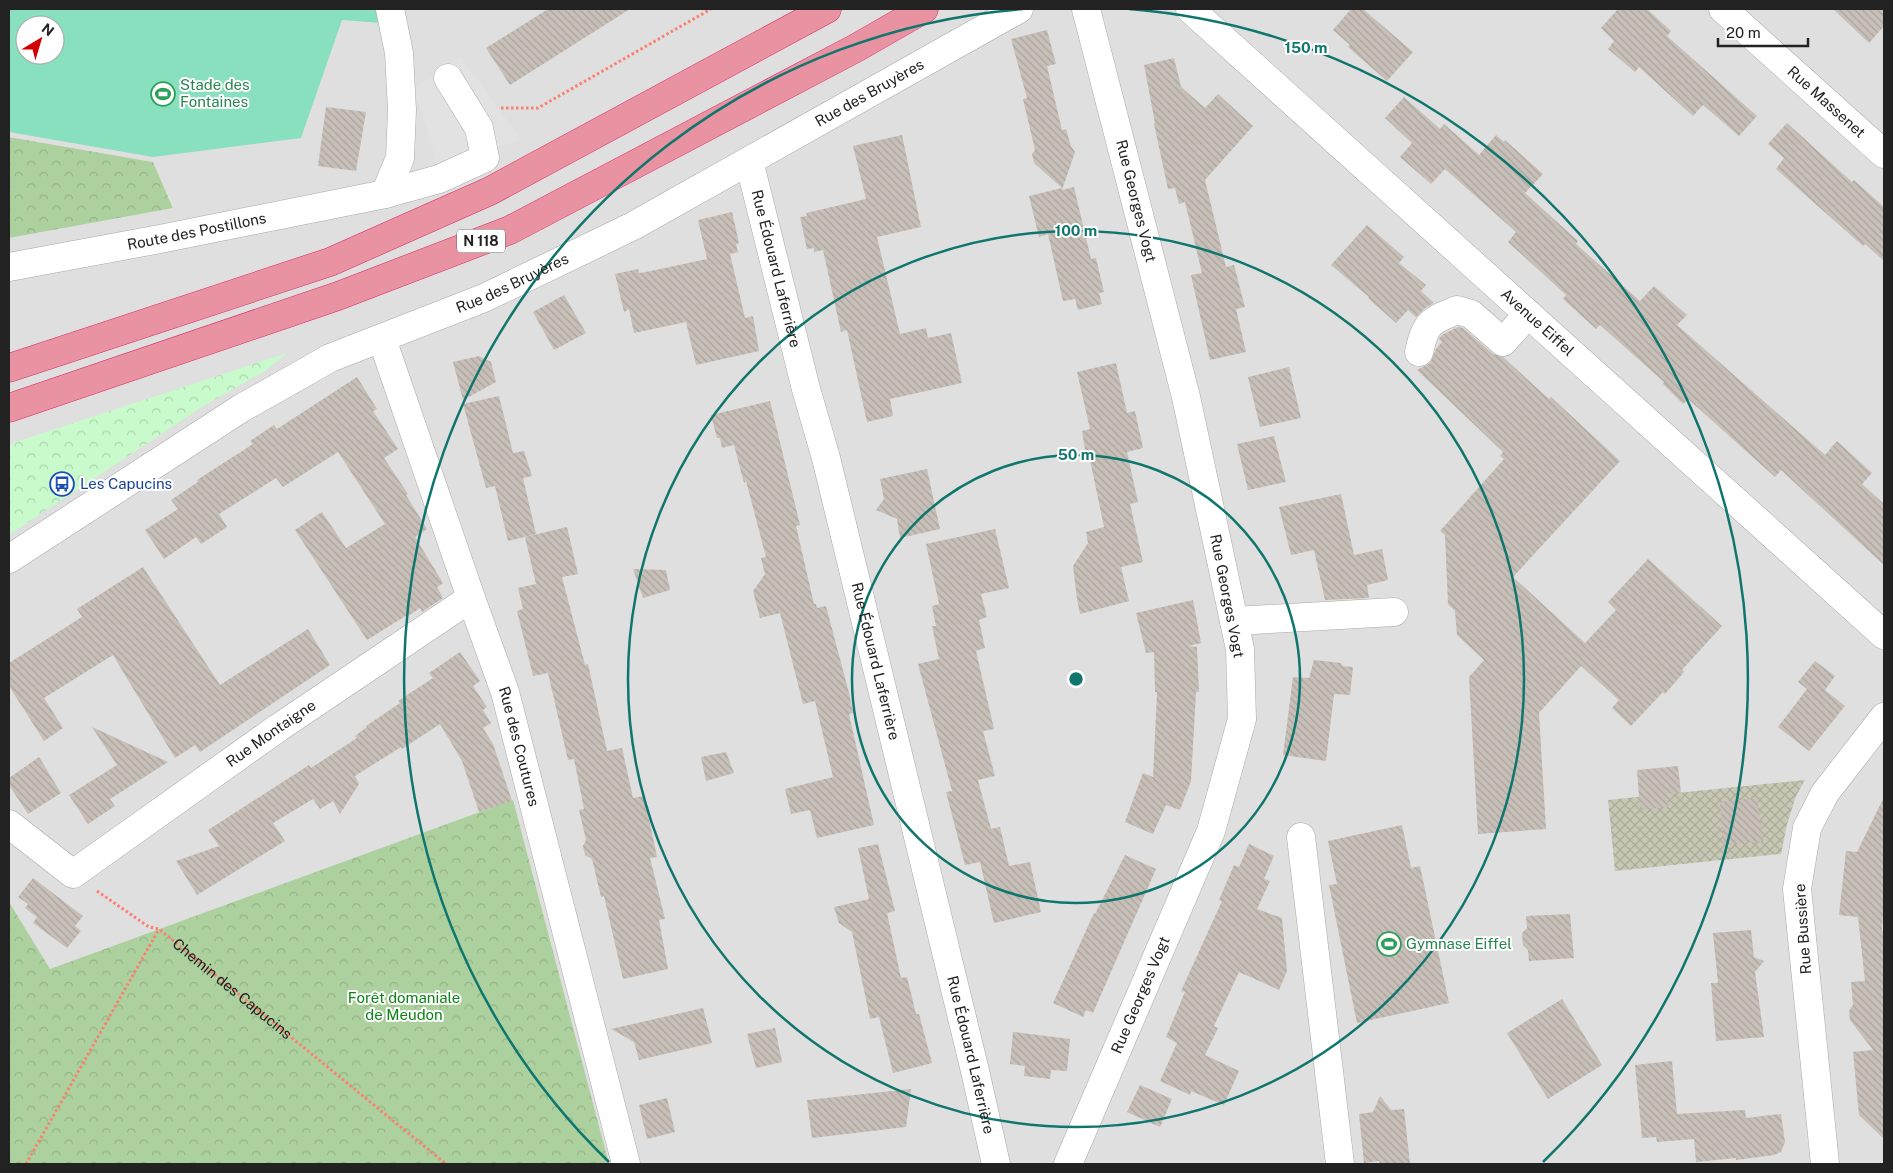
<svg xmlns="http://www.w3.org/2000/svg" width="1893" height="1173" viewBox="0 0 1893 1173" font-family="'Public Sans',sans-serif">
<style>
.residential{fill:#e0dfdf;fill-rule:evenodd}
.construction{fill:url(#construction-cross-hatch)}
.forest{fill:url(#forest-crowns)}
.park{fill:url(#park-crowns)}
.pitch{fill:#88e0be;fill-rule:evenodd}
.parking{fill:#e2e2e2}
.building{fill:url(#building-back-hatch)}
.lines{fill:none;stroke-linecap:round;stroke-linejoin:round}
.minor-casing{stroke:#a9a9a9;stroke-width:29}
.highway-casing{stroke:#dc2a67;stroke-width:29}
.path{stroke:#fa8072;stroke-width:3;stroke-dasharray:2.5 2.5;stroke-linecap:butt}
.minor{stroke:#fff;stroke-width:28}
.highway{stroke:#e892a2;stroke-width:28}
.ring{fill:none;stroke:#0f766e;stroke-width:2.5}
.labels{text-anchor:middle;stroke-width:4;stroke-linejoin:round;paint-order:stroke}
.shield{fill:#fff;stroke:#646464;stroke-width:1}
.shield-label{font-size:14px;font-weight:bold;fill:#222}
.leisure-label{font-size:15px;fill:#27864d;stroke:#fff;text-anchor:start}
.street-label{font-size:15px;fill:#222;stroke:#fff}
.transit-label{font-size:15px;fill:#164399;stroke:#fff;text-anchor:start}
.park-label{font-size:15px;fill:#0c8416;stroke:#fff}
.centre{fill:#0f766e;stroke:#fff;stroke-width:2.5}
.ring-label{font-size:15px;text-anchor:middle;font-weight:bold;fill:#0f766e;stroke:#fff;stroke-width:4;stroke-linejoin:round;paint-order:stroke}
</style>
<defs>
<pattern id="construction-cross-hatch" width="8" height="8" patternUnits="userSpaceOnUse" patternTransform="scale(1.25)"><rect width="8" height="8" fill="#c7c7b4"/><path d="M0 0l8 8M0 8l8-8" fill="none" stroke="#abab9a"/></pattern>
<pattern id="forest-crowns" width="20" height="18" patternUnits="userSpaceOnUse" patternTransform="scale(1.25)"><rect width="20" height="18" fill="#add19e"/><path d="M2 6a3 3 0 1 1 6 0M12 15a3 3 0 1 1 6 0" fill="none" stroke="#95b388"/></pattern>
<pattern id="park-crowns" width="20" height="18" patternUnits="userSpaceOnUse" patternTransform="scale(1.25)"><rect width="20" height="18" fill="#c8facc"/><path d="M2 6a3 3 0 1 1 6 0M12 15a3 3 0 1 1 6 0" fill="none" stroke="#acd6af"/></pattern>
<pattern id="building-back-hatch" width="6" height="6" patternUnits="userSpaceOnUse" patternTransform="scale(1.25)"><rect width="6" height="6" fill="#c7bfb8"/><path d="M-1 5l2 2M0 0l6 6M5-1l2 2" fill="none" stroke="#aba49e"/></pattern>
</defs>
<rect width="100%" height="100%" fill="#f2efe9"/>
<path class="residential" d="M 9,9 L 1884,9 L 1884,1164 L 9,1164 L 9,238 L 173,207 L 153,162 L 9,137 ZM 25,25 L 55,25 L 55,55 L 25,55 Z"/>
<polygon class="construction" points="1805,780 1796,796 1787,824 1781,854 1615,871 1608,800"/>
<g class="forest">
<polygon points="9,137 153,162 173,208 9,238"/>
<polygon points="513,800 609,1164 9,1164 9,902 50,969"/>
</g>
<polygon class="park" points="287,353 265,371 205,405 9,535 9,444"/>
<path class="pitch" d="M 9,9 L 377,9 L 381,23 L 342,20 L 301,138 L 153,157 L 9,132 ZM 25,25 L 55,25 L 55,55 L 25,55 Z"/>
<polygon class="parking" points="461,57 521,140 438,165 414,89"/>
<g class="building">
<polygon points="548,9 630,9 510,85 486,48"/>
<polygon points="1351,9 1363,9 1413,52 1387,81 1348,47 1350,45 1333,30"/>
<polygon points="1618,9 1647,9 1671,31 1667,36 1757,116 1739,136 1703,105 1693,116 1639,67 1635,72 1608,49 1614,41 1601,28"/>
<polygon points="1833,9 1884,9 1884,26 1869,43"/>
<polygon points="1047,30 1056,64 1047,66 1062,130 1066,129 1071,146 1075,152 1062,190 1074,187 1091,259 1096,258 1104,292 1099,293 1102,304 1078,310 1075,299 1063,301 1048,234 1039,237 1029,196 1062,188 1034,163 1032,154 1035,150 1023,99 1027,98 1011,39"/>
<polygon points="1174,58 1181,87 1205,108 1218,94 1253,126 1205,180 1226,267 1234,265 1245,307 1236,309 1246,352 1210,360 1191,275 1202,273 1185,202 1179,204 1175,188 1168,189 1154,124 1155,123 1144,65"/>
<polygon points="1404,97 1440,129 1444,124 1479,155 1496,135 1504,142 1505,140 1543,174 1525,193 1578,241 1576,244 1640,301 1654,286 1687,315 1677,325 1825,455 1837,441 1872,473 1862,484 1884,504 1884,565 1781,470 1775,477 1688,399 1683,404 1663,384 1664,382 1600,325 1596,329 1563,299 1566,295 1508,242 1516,232 1445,169 1431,184 1400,157 1412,143 1385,118"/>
<polygon points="326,107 366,112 356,171 318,166"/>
<polygon points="1787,123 1852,182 1854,180 1884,207 1884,261 1865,244 1863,246 1776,169 1784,158 1768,144"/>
<polygon points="902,135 921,227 877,237 900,334 926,328 928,338 951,333 962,383 890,399 893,416 867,422 847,330 841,332 823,250 814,252 814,248 807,249 800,217 807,216 806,213 866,199 853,146"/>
<polygon points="732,212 739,243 736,244 738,252 730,254 745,318 753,316 759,351 696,365 686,322 634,333 629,309 624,312 615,274 638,269 639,273 646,272 707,259 698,220"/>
<polygon points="1367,225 1404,257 1399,263 1426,285 1421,291 1434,303 1425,308 1416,317 1408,310 1396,323 1368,298 1369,297 1331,265"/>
<polygon points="564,295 586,333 554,350 533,312"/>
<polygon points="1458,327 1463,328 1493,354 1503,357 1549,399 1551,397 1620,461 1513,577 1585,643 1616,610 1608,602 1648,559 1722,626 1682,670 1684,672 1665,694 1663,692 1631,726 1612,708 1619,700 1581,666 1539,713 1546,829 1478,834 1469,677 1484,660 1457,635 1455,611 1448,604 1445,535 1440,531 1504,459 1500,456 1503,452 1417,370 1430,363 1436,349 1442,342 1439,339 1442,335"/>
<polygon points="479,356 491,362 496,382 463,400 453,362"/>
<polygon points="1116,363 1127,413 1135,411 1143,448 1127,452 1138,502 1130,504 1143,562 1121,567 1129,601 1080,614 1077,599 1073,566 1088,543 1086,532 1104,527 1089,455 1086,455 1082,431 1090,429 1077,372"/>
<polygon points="1289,367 1301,418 1260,427 1248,377"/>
<polygon points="357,377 377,409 373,411 398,449 384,458 408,494 406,495 427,529 415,537 443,583 437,587 443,598 422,612 420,608 408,616 407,615 367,640 295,530 322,512 346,548 385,524 338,452 283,487 276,478 219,514 227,527 201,544 196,537 164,559 145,530 178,509 171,500 198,482 197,480 253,444 250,441 274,425 277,429"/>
<polygon points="499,396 513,453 524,451 532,476 523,478 536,534 508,541 495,486 486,488 463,404"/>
<polygon points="770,401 800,525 796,526 814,604 816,604 817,608 826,606 849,693 853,713 849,714 874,825 817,838 810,810 791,814 785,789 833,777 815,701 803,704 780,613 760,618 753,591 765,574 761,558 766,557 746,481 744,483 734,445 722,448 720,438 717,438 711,415"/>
<polygon points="1274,436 1286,482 1248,490 1237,444"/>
<polygon points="927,469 940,529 900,538 897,519 876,510 884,499 880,479"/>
<polygon points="1341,494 1354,555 1382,549 1388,580 1367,585 1369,598 1325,600 1314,550 1291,555 1279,507"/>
<polygon points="567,527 578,574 562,577 585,665 588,664 607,751 622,748 633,798 644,796 657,857 650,858 665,919 659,920 668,969 623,979 604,896 601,897 592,859 585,855 583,846 586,840 579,810 584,809 574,759 568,760 548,673 533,676 517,611 523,609 518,588 536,584 525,537"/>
<polygon points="995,529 1009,588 981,594 987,617 979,620 985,648 976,651 994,729 983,731 995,776 978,780 991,829 1000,827 1009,866 1030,862 1041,912 994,923 980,862 965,865 946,792 952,791 918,664 939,659 932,626 936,626 932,606 939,604 926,544"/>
<polygon points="143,567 220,685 308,629 330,665 200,752 195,745 175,758 113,655 44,698 63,728 44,741 9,686 9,663 82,617 77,609"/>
<polygon points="633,569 666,570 670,590 643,598"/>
<polygon points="1193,600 1201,643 1188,646 1197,647 1199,692 1196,692 1191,781 1180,810 1166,805 1153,834 1125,822 1143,773 1153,777 1157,692 1155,692 1154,652 1146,653 1136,613"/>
<polygon points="460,652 480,681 473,686 487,707 483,710 491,723 483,728 493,744 512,801 479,812 462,761 440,724 402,749 401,747 355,776 359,784 340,814 333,801 320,809 313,799 273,823 285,841 197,895 176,861 219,846 208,830 309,765 311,768 357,738 355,736 367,727 366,726 400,703 398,701 433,678 429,673"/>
<polygon points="1314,660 1341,663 1342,666 1353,667 1350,695 1334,694 1326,761 1283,755 1293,677 1309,678"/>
<polygon points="1815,661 1835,676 1825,690 1845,706 1809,751 1778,727 1807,689 1798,682"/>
<polygon points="92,727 168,762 110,799 115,806 88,824 69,795 117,765"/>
<polygon points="726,752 734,773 706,781 701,757"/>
<polygon points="39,757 61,793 28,814 9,785 9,778"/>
<polygon points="1678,766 1681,793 1667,794 1668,807 1640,810 1637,770"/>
<polygon points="1884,797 1884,897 1882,931 1884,931 1884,1139 1859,1115 1853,1052 1873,1050 1850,1020 1849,1011 1853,1005 1851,982 1865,981 1858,917 1839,915 1846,851 1857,852"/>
<polygon points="1757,798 1763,841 1724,845 1720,802"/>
<polygon points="1402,825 1411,868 1420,866 1449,1003 1357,1023 1329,885 1337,884 1328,841"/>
<polygon points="878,844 895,911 887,913 901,978 907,977 916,1014 919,1014 932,1063 893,1073 879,1017 870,1019 852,932 839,923 834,907 869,899 858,848"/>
<polygon points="1249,844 1274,856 1264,879 1270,881 1257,909 1282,918 1287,971 1279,990 1239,972 1214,1026 1218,1028 1205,1055 1239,1071 1224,1105 1191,1091 1190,1095 1160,1081 1177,1043 1166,1037 1185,992 1181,991 1222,901 1219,900 1234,865 1239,867"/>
<polygon points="1125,855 1156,869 1093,1013 1086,1010 1083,1017 1053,1003 1094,913 1095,914"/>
<polygon points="33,878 83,916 75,926 81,931 67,948 33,923 37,917 25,908 28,904 18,897"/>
<polygon points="1570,914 1574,958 1529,961 1528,950 1523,945 1522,933 1527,928 1526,916"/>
<polygon points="1751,930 1754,957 1764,961 1755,972 1764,1037 1716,1041 1711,983 1718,983 1713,933"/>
<polygon points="1562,999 1602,1065 1548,1099 1507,1033"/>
<polygon points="703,1008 712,1043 639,1060 634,1042 611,1029"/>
<polygon points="775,1028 782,1062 756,1068 747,1034"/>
<polygon points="1013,1032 1070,1039 1067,1071 1051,1070 1050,1079 1024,1076 1025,1066 1010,1064"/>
<polygon points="1672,1061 1677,1114 1745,1110 1746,1118 1781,1114 1785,1142 1781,1152 1774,1155 1736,1160 1736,1158 1696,1162 1694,1139 1657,1142 1656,1137 1642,1138 1635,1065"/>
<polygon points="1140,1085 1172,1099 1160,1127 1127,1112"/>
<polygon points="911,1089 906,1127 812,1138 807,1100"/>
<polygon points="1380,1096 1391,1110 1404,1109 1410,1164 1380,1164 1379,1161 1364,1163 1359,1114 1373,1112"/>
<polygon points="667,1098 675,1132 647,1139 639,1105"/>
</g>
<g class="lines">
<g class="minor-casing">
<g id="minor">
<path id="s2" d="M 1190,9 L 1884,635"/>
<path id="s3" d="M 1723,9 L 1884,154"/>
<path id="s4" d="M 749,161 L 806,389 L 826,458 L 975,1071 L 996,1164"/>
<polyline points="385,194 400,158 402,110 399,53 390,9"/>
<path id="s5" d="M 9,267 L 160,239 L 385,194 L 439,179 L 485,158 L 479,128 L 448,78"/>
<path id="s6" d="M 382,339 L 471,598 L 505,692 L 626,1164"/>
<path d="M 1419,352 C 1426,322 1430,321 1457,310 L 1471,314 L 1503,342 L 1528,314"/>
<path id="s7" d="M 9,559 L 240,409 L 330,358 L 484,298 L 633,226 L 1019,9"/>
<polyline points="1234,621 1394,612"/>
<path id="s8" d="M 9,824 L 73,874 L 278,728 L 471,598"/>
<polyline points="1301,837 1340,1164"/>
<path id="s9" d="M 1068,1164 L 1211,831 L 1242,719 L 1240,649 L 1186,397 L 1086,9"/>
<polyline points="1825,1164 1797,889 1807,828 1825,793 1884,717"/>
</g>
</g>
<g class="highway-casing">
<g id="highway">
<polyline points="9,368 330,262 490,191 827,9"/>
<polyline points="9,408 338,296 510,230 856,48 924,9"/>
</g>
</g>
<g class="path">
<polyline points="501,108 538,108 711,9"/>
<path id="s1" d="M 97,891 L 149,927 L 159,929 L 446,1164"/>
<polyline points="26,1164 159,929"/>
</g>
<use href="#minor" class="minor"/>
<use href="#highway" class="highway"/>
</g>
<g class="ring">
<circle cx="1076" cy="679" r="224"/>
<circle cx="1076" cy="679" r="448"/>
<path d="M609 1162A672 672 0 0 1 1023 9M1129 9A672 672 0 0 1 1543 1162"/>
</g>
<defs>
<g id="stadium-ring" transform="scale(1.25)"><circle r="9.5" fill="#fff" stroke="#2e9e5b" stroke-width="1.5"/><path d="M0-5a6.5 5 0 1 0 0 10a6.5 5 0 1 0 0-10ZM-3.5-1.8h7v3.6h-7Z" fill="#2e9e5b"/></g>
<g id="bus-ring" transform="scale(1.25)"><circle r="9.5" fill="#fff" stroke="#1a4fb4" stroke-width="1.5"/><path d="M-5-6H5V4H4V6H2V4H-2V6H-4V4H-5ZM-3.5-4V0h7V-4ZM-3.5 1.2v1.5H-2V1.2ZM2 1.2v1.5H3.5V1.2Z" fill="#1a4fb4"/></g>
</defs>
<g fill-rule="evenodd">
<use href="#stadium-ring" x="163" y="94"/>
<use href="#bus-ring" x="62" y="484"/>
<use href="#stadium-ring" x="1389" y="944"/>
</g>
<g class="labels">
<rect class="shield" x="457" y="229.5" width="48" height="23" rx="4"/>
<g class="shield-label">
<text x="481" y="246">N 118</text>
</g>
<g class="leisure-label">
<text x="180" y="90">Stade des<tspan x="180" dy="17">Fontaines</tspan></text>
<text x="1406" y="949">Gymnase Eiffel</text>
</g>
<g class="street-label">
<text dy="5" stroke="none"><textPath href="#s7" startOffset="981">Rue des Bruyères</textPath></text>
<text dy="5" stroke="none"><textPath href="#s3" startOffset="139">Rue Massenet</textPath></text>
<text transform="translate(1136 201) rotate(76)" y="5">Rue Georges Vogt</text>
<text dy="5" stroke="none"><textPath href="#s5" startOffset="191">Route des Postillons</textPath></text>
<text dy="5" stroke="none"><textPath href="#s4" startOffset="111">Rue Édouard Laferrière</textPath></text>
<text dy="5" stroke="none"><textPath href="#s7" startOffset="576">Rue des Bruyères</textPath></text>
<text dy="5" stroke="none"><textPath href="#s2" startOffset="468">Avenue Eiffel</textPath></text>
<text transform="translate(1227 596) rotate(79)" y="5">Rue Georges Vogt</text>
<text dy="5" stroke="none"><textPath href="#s4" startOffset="516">Rue Édouard Laferrière</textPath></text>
<text dy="5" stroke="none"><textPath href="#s8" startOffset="324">Rue Montaigne</textPath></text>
<text dy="5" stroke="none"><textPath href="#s6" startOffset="430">Rue des Coutures</textPath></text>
<text transform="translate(1803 929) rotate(-94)" y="5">Rue Bussière</text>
<text dy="5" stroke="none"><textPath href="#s1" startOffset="168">Chemin des Capucins</textPath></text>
<text dy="5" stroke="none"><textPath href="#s9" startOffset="184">Rue Georges Vogt</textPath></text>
<text dy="5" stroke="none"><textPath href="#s4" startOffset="921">Rue Édouard Laferrière</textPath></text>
</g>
<g class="transit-label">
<text x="80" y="489">Les Capucins</text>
</g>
<g class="park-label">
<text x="404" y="1003">Forêt domaniale<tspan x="404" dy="17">de Meudon</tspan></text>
</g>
</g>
<circle cx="1076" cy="679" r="8" class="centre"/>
<g class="ring-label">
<text x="1306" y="53">150 m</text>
<text x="1076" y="236">100 m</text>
<text x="1076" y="460">50 m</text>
</g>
<rect width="1893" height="1173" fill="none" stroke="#222222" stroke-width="20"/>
<g transform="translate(40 40) rotate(38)"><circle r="24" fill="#ffffff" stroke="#a7a7a7"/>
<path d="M0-4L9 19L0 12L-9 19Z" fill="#d40000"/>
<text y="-8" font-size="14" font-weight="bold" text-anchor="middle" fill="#222222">N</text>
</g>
<path d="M1718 38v8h90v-8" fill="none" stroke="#222222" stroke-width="2.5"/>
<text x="1726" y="38" font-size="15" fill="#222222" stroke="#ffffff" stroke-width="4" paint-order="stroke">20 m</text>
</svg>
